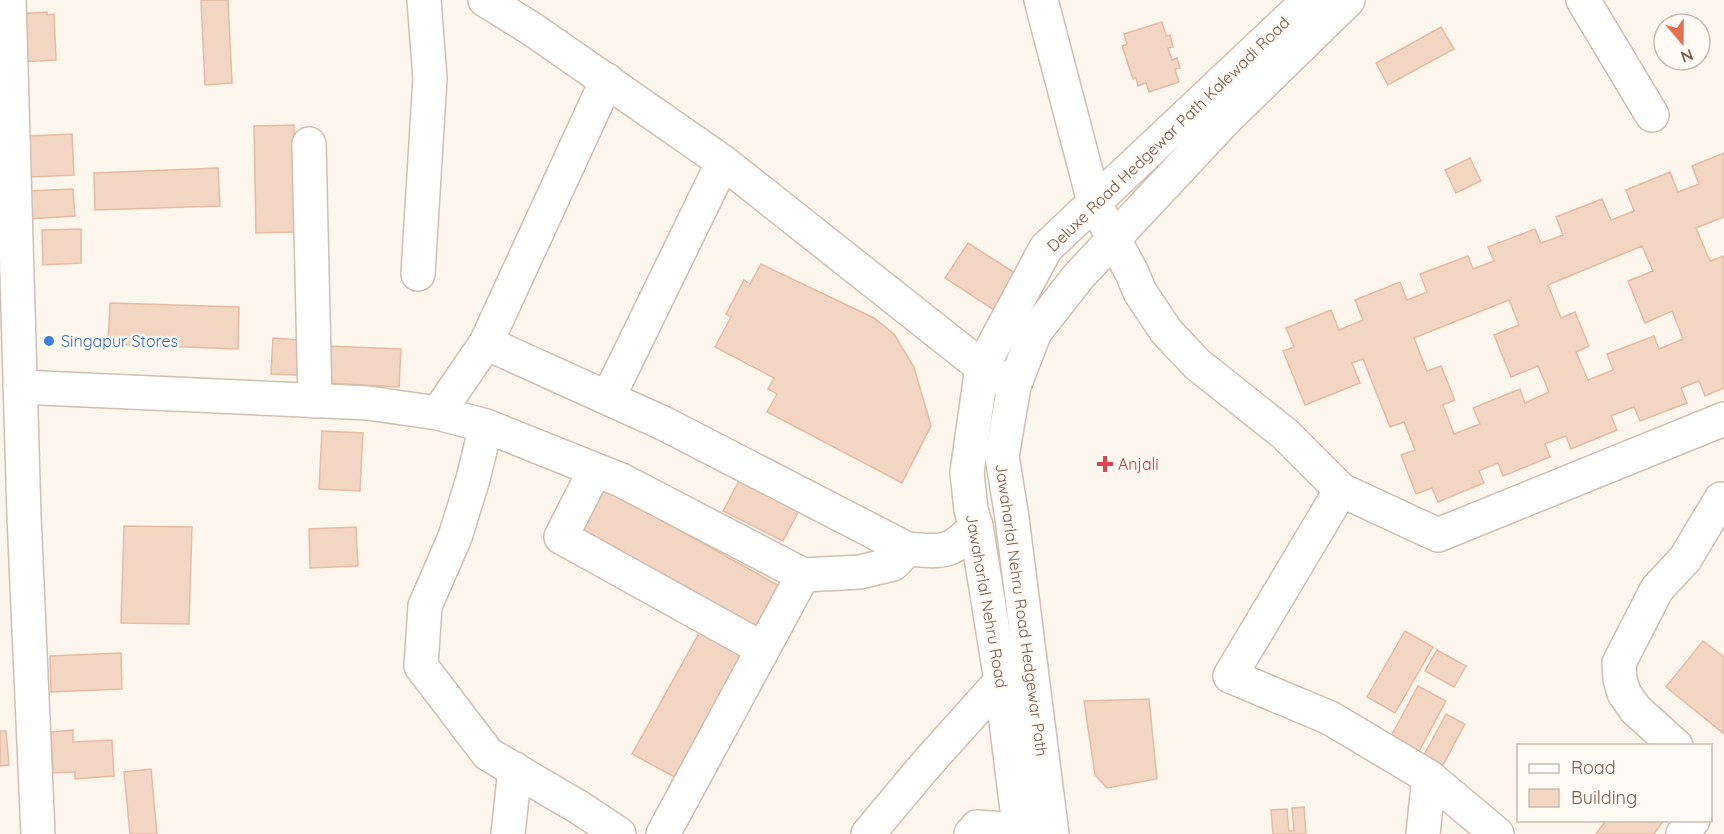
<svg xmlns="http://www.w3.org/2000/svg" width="1724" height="834" viewBox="0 0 1724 834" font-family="Quicksand,sans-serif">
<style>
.building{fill:#f3d5c3;stroke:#e6bba3;stroke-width:1.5;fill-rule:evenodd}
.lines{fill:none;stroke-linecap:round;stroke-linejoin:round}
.minor-casing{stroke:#d1beb0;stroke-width:36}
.minor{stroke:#fff;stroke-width:33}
.shop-dot{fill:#3f7fe0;stroke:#fffaf3;stroke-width:2}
.health-dot{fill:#e0444e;stroke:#fffaf3;stroke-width:2}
.labels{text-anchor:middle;stroke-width:4.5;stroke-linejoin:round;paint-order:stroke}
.street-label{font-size:16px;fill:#7a5c4d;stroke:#fffaf3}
.shop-label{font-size:16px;fill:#366cbe;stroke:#fffaf3;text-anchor:start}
.health-label{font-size:16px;fill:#be3a42;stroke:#fffaf3;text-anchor:start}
</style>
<rect width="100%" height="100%" fill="#fdf6ec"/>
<g class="building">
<polygon points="201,0 228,0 232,83 205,85"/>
<polygon points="47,12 47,15 54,14 56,60 19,62 17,14"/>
<polygon points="1162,22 1166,36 1170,35 1173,47 1168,48 1172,60 1177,58 1180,68 1175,69 1179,82 1149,92 1146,83 1138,86 1136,78 1133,79 1122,46 1127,44 1124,34"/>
<polygon points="1441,27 1454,49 1388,85 1376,63"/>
<polygon points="294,125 296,232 256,233 254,126"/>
<polygon points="72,134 74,175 31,177 29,136"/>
<path d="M 1724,153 L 1724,217 L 1696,228 L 1710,261 L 1724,256 L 1724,388 L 1705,396 L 1699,381 L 1681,388 L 1687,403 L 1640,421 L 1634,407 L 1611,416 L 1617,430 L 1571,449 L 1566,436 L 1545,444 L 1550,457 L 1503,476 L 1498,463 L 1479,471 L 1484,483 L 1438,502 L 1432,488 L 1416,494 L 1401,455 L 1415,450 L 1404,422 L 1390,427 L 1363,359 L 1352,363 L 1360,383 L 1305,405 L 1283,351 L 1294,347 L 1286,328 L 1331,310 L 1339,330 L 1363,320 L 1355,300 L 1400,282 L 1407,300 L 1427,292 L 1420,274 L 1468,256 L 1473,269 L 1494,261 L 1488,247 L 1535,229 L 1541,243 L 1563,235 L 1556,217 L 1602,199 L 1611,220 L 1634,211 L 1626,190 L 1670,172 L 1678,192 L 1699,184 L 1692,166 ZM 1642,246 L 1653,271 L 1628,281 L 1645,323 L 1672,311 L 1683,339 L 1659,349 L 1654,336 L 1607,354 L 1613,370 L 1588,380 L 1576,352 L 1589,346 L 1575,312 L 1561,318 L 1548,285 ZM 1509,300 L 1519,325 L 1494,335 L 1511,377 L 1538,366 L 1549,392 L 1525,403 L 1520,389 L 1473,408 L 1480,424 L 1454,434 L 1443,405 L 1455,400 L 1441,366 L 1427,371 L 1414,338 Z"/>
<polygon points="1470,158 1481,181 1456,193 1445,170"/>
<polygon points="218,168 220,206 95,210 94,173"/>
<polygon points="73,189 75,216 29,219 27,191"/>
<polygon points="81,229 81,263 43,265 42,230"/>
<polygon points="968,243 1018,275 994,310 945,278"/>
<polygon points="761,264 874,318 894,334 914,367 931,426 902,483 767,412 777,394 768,389 774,378 715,347 731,317 726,314 744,280 750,284"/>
<polygon points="110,303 239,307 238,349 108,344"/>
<polygon points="273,338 299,340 297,375 271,374"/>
<polygon points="327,346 401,349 399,387 325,383"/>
<polygon points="322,431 363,433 360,491 319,489"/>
<polygon points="741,477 801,507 783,541 723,511"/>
<polygon points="602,487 783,588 757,635 575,533"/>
<polygon points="124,526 192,527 189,624 121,623"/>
<polygon points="356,527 358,566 310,568 309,529"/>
<polygon points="702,628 750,655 680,780 632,754"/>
<polygon points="1405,631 1433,647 1395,713 1367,697"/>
<polygon points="1703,641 1724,657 1724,734 1666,687"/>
<polygon points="1437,650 1466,666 1454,687 1425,671"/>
<polygon points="121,653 122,689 51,692 50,656"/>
<polygon points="1418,686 1446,701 1417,755 1389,740"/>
<polygon points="1149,699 1157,779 1107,788 1095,775 1084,701"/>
<polygon points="1446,714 1465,724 1443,765 1424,755"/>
<polygon points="73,730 73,742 112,740 114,776 75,779 75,772 53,773 51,732"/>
<polygon points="0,731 6,731 9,765 0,766"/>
<polygon points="151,769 157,834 130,834 124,772"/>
<polygon points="1304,807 1306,834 1273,834 1271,810 1287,809 1289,831 1294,831 1292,808"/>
<polygon points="1606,820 1664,820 1654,834 1596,834"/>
</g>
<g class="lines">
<g class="minor-casing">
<g id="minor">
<polyline points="9,0 24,516 38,834"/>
<polyline points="485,0 532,29 723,162 982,367 1001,378"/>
<polyline points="1041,0 1094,202 1132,273 1140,292 1166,331 1197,364 1285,434 1341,490 1438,535 1724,419"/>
<polyline points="1583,0 1652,115"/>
<polyline points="309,144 315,401"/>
<polyline points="418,274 430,78 424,0"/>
<polyline points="486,343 665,424 907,549"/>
<path d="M 20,387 L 368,403 L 438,413 L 486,426 L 621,480 L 803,575 L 860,572 L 893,564 L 907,549 C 944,552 950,554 976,526"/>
<polyline points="608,398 723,162"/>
<polyline points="438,413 486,343 607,80"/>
<polyline points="486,426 473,479 455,537 425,606 421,666 488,754 580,808 619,834"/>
<polyline points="595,470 561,537 763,649"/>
<polyline points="1341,490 1230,676 1330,718 1429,777 1497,834"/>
<polyline points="1676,746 1636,710 1624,693 1620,679 1619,663 1657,589 1685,559 1721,499"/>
<polyline points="508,834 515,769"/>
<polyline points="663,834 803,575"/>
<polyline points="868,834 924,767 1001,681"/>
<polyline points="971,834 977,827 1019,830"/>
<polyline points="1020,834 1001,681 976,526 971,510 967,472 982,367 1046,248 1309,0"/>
<polyline points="1052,834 1012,518 1002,456 1014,386 1035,332 1078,277 1226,119 1348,0"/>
<polyline points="1423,834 1429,777"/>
<polyline points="1683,834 1693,820"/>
</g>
</g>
<use href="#minor" class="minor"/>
</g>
<circle class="shop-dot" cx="49" cy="341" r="6"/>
<path class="health-dot" d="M1102 455h6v6h6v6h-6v6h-6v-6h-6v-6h6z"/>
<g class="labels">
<g class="street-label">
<text transform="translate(1168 134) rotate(-44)" y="6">Deluxe Road Hedgewar Path Kalewadi Road</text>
<text transform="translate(987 601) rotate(80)" y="6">Jawaharlal Nehru Road</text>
<text transform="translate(1022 610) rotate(82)" y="6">Jawaharlal Nehru Road Hedgewar Path</text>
</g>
<g class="shop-label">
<text x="61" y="347">Singapur Stores</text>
</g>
<g class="health-label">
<text x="1118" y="470">Anjali</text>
</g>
</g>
<rect x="1517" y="744" width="195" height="78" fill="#fffaf3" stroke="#cabbb1" stroke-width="1.5"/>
<rect x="1529" y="764" width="30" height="9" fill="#ffffff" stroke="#cabbb1" stroke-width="1.5"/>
<text x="1571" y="774" font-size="18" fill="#7a5c4d">Road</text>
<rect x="1529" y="789" width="30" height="18" fill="#f3d5c3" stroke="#cabbb1" stroke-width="1.5"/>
<text x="1571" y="804" font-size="18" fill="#7a5c4d">Building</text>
<g transform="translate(1682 42) rotate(160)"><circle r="28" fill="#fffaf3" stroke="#cabbb1" stroke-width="1.5"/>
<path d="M0-4.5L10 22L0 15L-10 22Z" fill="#e76f51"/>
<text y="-9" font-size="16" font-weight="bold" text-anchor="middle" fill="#7a5c4d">N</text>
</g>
</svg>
